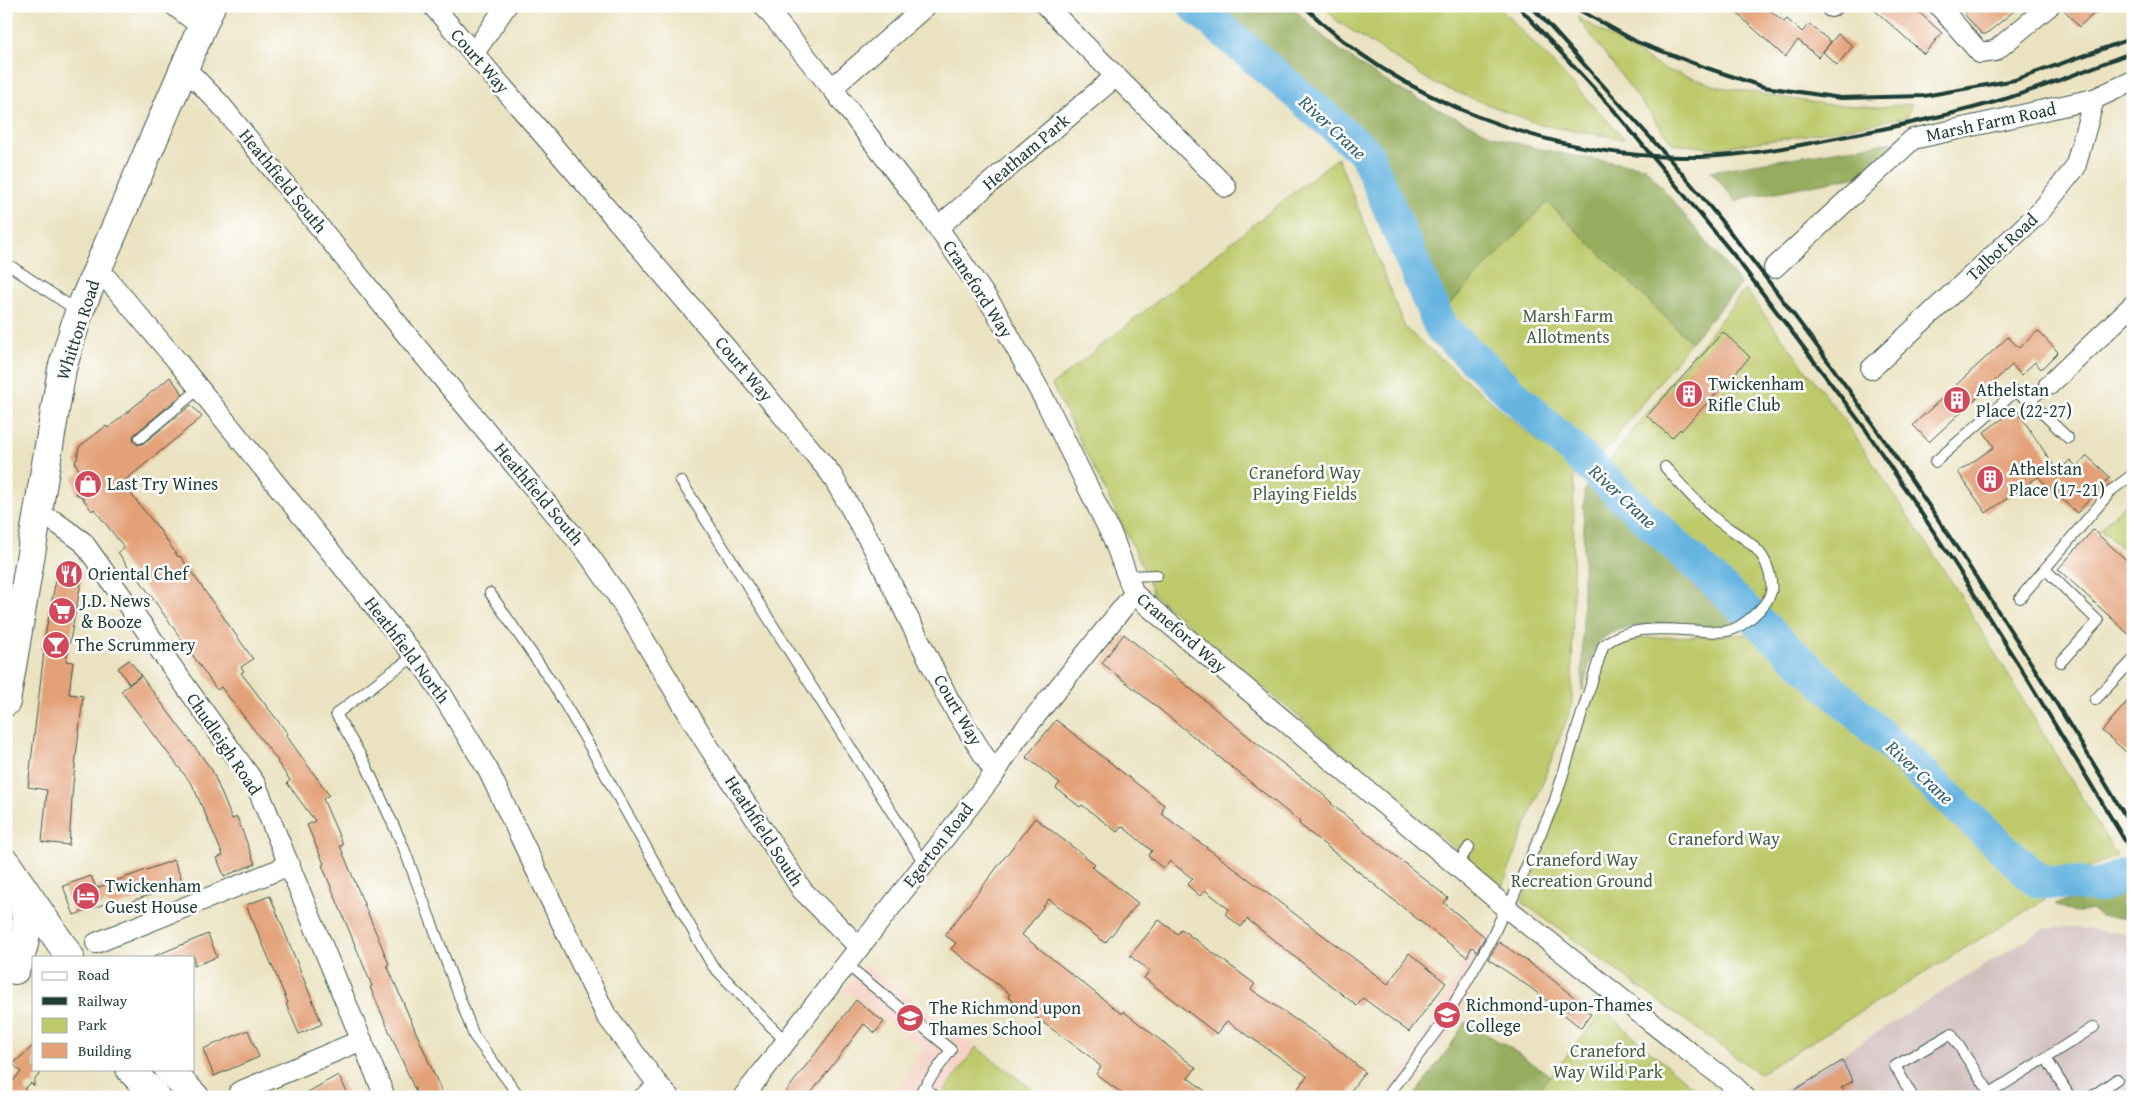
<svg xmlns="http://www.w3.org/2000/svg" width="2139" height="1103" viewBox="0 0 2139 1103" font-family="'Gentium Book Plus',serif">
<style>
.built{fill:#f6d2c4}
.industrial{fill:#d1bfbe}
.green{fill:#bdc96a;stroke:#6e834f}
.forest{fill:#96ad5e;stroke:#5a7549}
.lines{fill:none;stroke-linecap:round;stroke-linejoin:round}
.river{stroke:#65b4e0;stroke-width:34}
.building{fill:#e3a178}
.lane-casing{stroke:#3d5649;stroke-width:12}
.street-casing{stroke:#3d5649;stroke-width:22}
.secondary-casing{stroke:#3d5649;stroke-width:30}
.highway-casing{stroke:#3d5649;stroke-width:30}
.lane{stroke:#fff;stroke-width:10}
.street{stroke:#fff;stroke-width:20}
.secondary{stroke:#fff;stroke-width:28}
.highway{stroke:#fff;stroke-width:28}
.rail{stroke:#1f3d34;stroke-width:4}
.labels{text-anchor:middle;stroke-width:5;stroke-linejoin:round;paint-order:stroke}
.street-label{font-size:18px;fill:#1f3d34;stroke:#fff}
.park-label{font-size:18px;fill:#466042;stroke:#fff}
.poi-label{font-size:18px;fill:#1f3d34;stroke:#fff;text-anchor:start}
.water-label{font-size:19px;font-style:italic;fill:#346168;stroke:#fff}
</style>
<rect width="100%" height="100%" fill="#fff"/>
<filter id="ink" filterUnits="userSpaceOnUse"><feTurbulence type="fractalNoise" baseFrequency=".02" numOctaves="2"/><feDisplacementMap in="SourceGraphic" scale="10" xChannelSelector="R" yChannelSelector="G"/><feConvolveMatrix kernelMatrix="1 2 1 2 8 2 1 2 1" color-interpolation-filters="sRGB"/></filter>
<filter id="wash" filterUnits="userSpaceOnUse"><feTurbulence type="fractalNoise" baseFrequency=".0096" numOctaves="4" result="noise"/><feDisplacementMap in="SourceGraphic" scale="20" xChannelSelector="R" yChannelSelector="G"/><feGaussianBlur stdDeviation="1.12" result="paint"/><feColorMatrix in="noise" values="0 0 0 0 0 0 0 0 0 0 0 0 0 0 0 0 0 1.4 0 .05"/><feComposite in="paint" operator="in"/></filter>
<g filter="url(#wash)">
<rect width="100%" height="100%" fill="#eae2c0"/>
<g class="built">
<polygon points="1480,933 1491,940 1492,946 1452,1030 1398,1097 1385,1097 1423,1038"/>
<polygon points="865,964 1043,1097 889,1097 924,1049 844,990"/>
</g>
<polygon class="industrial" points="2067,927 2127,934 2133,945 2133,1097 1774,1097 2043,929"/>
<g class="green">
<polygon points="1324,6 1498,6 1625,139 1541,125 1435,84 1337,21"/>
<polygon points="1577,17 1664,69 1720,87 1822,104 1878,107 1912,104 1907,117 1789,138 1715,148 1673,144"/>
<polygon points="1338,157 1405,328 1574,472 1572,706 1502,888 1154,595 1140,561 1052,385"/>
<polygon points="1547,202 1691,342 1599,458 1458,327 1447,307"/>
<polygon points="1745,289 1847,424 1955,587 2117,856 2077,872 2039,863 1805,650 1606,465"/>
<polygon points="2133,496 2133,558 2100,529"/>
<polygon points="1751,634 2024,882 2052,895 1759,1074 1522,902 1607,651 1619,639"/>
<polygon points="1605,1010 1639,1042 1705,1097 1413,1097 1450,1047 1465,1022 1510,1048 1550,1076"/>
<polygon points="976,1047 1043,1097 940,1097"/>
</g>
<g class="forest">
<path d="M 1205,6 L 1292,6 C 1338,57 1399,92 1461,120 C 1475,126 1489,135 1503,139 C 1549,153 1597,160 1645,167 L 1741,284 L 1691,342 L 1547,202 L 1447,307 L 1371,147 Z"/>
<polygon points="1897,141 1858,176 1745,198 1736,202 1711,171"/>
<path d="M 1593,478 L 1737,623 C 1721,630 1713,626 1696,625 C 1671,624 1614,620 1598,644 C 1590,656 1587,676 1582,691 L 1584,491 Z"/>
<polygon points="2106,892 2133,895 2133,927 2125,918 2101,917 2091,909 2075,913 2055,904"/>
<polygon points="6,912 15,933 7,943 6,943"/>
<polygon points="1465,1022 1510,1048 1551,1076 1531,1097 1413,1097 1450,1047"/>
</g>
<g class="lines">
<polyline class="river" points="1195,6 1366,153 1441,328 2038,881 2100,886 2133,872"/>
</g>
<g id="blocks">
<g class="building">
<polygon points="1729,6 1765,6 1784,22 1787,19 1802,32 1809,24 1831,42 1818,57 1798,40 1785,57"/>
<polygon points="1870,6 1912,6 1942,33 1924,54"/>
<polygon points="1974,6 2020,6 1986,34 1982,34 1964,14"/>
<polygon points="2061,6 2102,6 2079,27"/>
<polygon points="1838,34 1853,46 1837,65 1823,52"/>
<polygon points="2038,331 2058,352 2041,369 2035,362 2021,375 2012,365 1929,442 1913,425 2008,337 2019,348"/>
<polygon points="1723,332 1750,357 1681,431 1680,429 1672,438 1647,416"/>
<polygon points="170,377 183,394 136,433 133,436 134,442 138,445 144,443 191,405 202,417 122,483 159,529 178,557 180,556 253,659 241,667 244,671 241,673 288,734 286,735 329,795 323,799 343,845 340,846 389,964 387,965 444,1097 418,1097 370,987 372,986 322,865 324,864 307,825 315,821 287,783 290,780 277,762 278,761 221,687 217,690 137,576 135,578 118,552 124,547 94,509 92,511 81,496 76,494 73,477 80,472 75,462 77,459 79,447 106,426 108,428"/>
<polygon points="2016,409 2058,472 2070,460 2077,467 2087,456 2110,477 2077,513 2038,477 1986,513 1958,472 1994,447 1984,432"/>
<polygon points="2093,530 2133,566 2133,638 2058,569"/>
<polygon points="59,564 77,567 81,571 82,578 66,661 73,662 69,694 83,696 73,784 69,845 42,842 47,790 28,787 44,652 42,651"/>
<polygon points="1124,634 1265,750 1318,790 1332,803 1331,804 1448,898 1444,903 1485,937 1477,951 1472,947 1467,957 1426,926 1299,824 1300,822 1102,663"/>
<polygon points="129,660 141,675 129,684 118,668"/>
<polygon points="141,676 212,770 232,819 237,817 255,864 224,876 217,858 223,855 193,786 121,691"/>
<polygon points="2133,695 2133,758 2102,731"/>
<polygon points="1056,720 1164,805 1162,814 1388,984 1409,953 1446,983 1409,1032 1363,998 1357,1006 1247,919 1241,927 1225,914 1229,909 1205,890 1200,896 1187,885 1193,879 1170,861 1164,869 1148,856 1152,851 1122,826 1117,832 1082,805 1080,807 1056,788 1060,783 1026,757"/>
<polygon points="1035,818 1095,864 1092,867 1138,903 1105,943 1049,899 1022,935 1122,1014 1123,1011 1196,1068 1188,1078 1213,1097 1127,1097 1096,1074 1101,1067 1089,1056 1008,997 1010,994 951,949 956,943 945,935"/>
<polygon points="174,860 183,883 110,909 107,903 74,915 63,886 91,876 96,888"/>
<polygon points="270,896 322,1024 299,1034 286,1004 288,1003 246,905"/>
<polygon points="1159,920 1178,934 1181,929 1255,984 1251,989 1331,1044 1365,1072 1346,1097 1292,1097 1307,1076 1227,1021 1217,1034 1144,978 1150,971 1130,956"/>
<polygon points="208,934 217,957 194,966 194,957 152,957"/>
<polygon points="1499,942 1543,972 1586,1007 1584,1009 1591,1014 1581,1028 1531,988 1488,959"/>
<polygon points="856,1000 884,1022 875,1033 864,1024 808,1097 782,1097"/>
<polygon points="248,1030 259,1057 214,1076 203,1049"/>
<polygon points="34,1045 34,1069 45,1069 34,1080 34,1086 31,1083 24,1089 33,1097 6,1097 6,1088 21,1072 13,1064"/>
<polygon points="1842,1061 1853,1081 1841,1088 1852,1097 1783,1097"/>
<polygon points="338,1075 350,1097 299,1097"/>
</g>
</g>
</g>
<g filter="url(#ink)">
<use href="#blocks" fill-opacity="0" stroke="#3d5649" stroke-width="1"/>
<g class="lines">
<g class="lane-casing">
<g id="lane">
<polyline points="6,263 79,312"/>
<polyline points="2030,401 2068,438"/>
<polyline points="140,438 199,389"/>
<polyline points="1935,462 2015,392 2030,401 2049,385"/>
<polyline points="681,481 924,863"/>
<polyline points="2045,569 2098,621 2061,662"/>
<polyline points="1127,576 1157,575"/>
<polyline points="490,593 553,684 586,740 712,965 786,1042"/>
<polyline points="2020,598 2112,490 2133,474"/>
<polyline points="415,656 387,675 336,714 365,763 403,846 474,1036 520,1097"/>
<polyline points="2095,700 2133,660"/>
<polyline points="1456,866 1469,847"/>
<path d="M 1508,909 L 1554,803 L 1603,646 C 1627,624 1669,629 1701,631 C 1709,631 1719,633 1727,631 C 1741,629 1767,607 1771,592 C 1773,582 1768,565 1762,556 C 1751,540 1733,532 1718,521 C 1698,505 1682,486 1665,467"/>
<polyline points="846,964 951,1050 917,1097"/>
<polyline points="2046,1058 2070,1097"/>
<polyline points="923,1088 937,1097"/>
<polyline points="636,1097 656,1082"/>
<polyline points="1387,1097 1444,1021 1491,940 1506,907"/>
<polyline points="1723,1097 1733,1085"/>
<polyline points="1913,1097 1895,1066 1951,1034 1990,1093"/>
<polyline points="1984,1097 2094,1027"/>
<polyline points="2091,1097 2117,1079"/>
</g>
</g>
<g class="street-casing">
<g id="street">
<polyline points="175,6 202,27"/>
<polyline points="433,6 745,370 831,474 874,549 949,700 995,773"/>
<polyline points="764,6 832,88 931,218 995,310 1048,406 1113,538 1134,594 1508,909 1680,1045 1733,1085 1745,1097"/>
<polyline points="1046,6 1226,187"/>
<polyline points="1939,6 1980,53 1995,51 2049,6"/>
<polyline points="1831,7 1832,6"/>
<polyline points="474,53 506,6"/>
<polyline points="184,67 220,104 410,339 586,551 617,595 705,741 802,890 859,947"/>
<polyline points="832,88 926,6"/>
<polyline points="938,227 1115,77"/>
<polyline points="98,268 177,361 430,675 488,770 606,1015 656,1082 669,1097"/>
<polyline points="1774,268 1913,139 2094,99 2133,81"/>
<polyline points="1871,369 2040,212 2075,168 2094,99"/>
<polyline points="2049,385 2133,305"/>
<polyline points="38,516 54,521 83,542 256,785 385,1097"/>
<polyline points="96,943 290,865"/>
<polyline points="239,1092 362,1040"/>
<polyline points="743,1097 995,773 1016,740 1134,594"/>
</g>
</g>
<g class="secondary-casing">
<polyline id="secondary" points="6,702 62,369 79,312 211,6"/>
</g>
<g class="highway-casing">
<g id="highway">
<polyline points="6,863 70,957"/>
<path d="M 15,970 C 29,939 28,924 22,891"/>
<polyline points="130,1069 156,1097"/>
<polyline points="168,1069 195,1097"/>
</g>
</g>
<use href="#lane" class="lane"/>
<use href="#street" class="street"/>
<use href="#secondary" class="secondary"/>
<use href="#highway" class="highway"/>
<g class="rail">
<path d="M 1304,6 C 1399,101 1548,156 1682,157 C 1731,158 1783,149 1831,139 C 1890,128 1950,116 2008,98 C 2050,85 2091,68 2133,52"/>
<polyline points="1518,6 1612,108 1733,254 1866,430 1957,567 2025,675 2133,854"/>
<path d="M 1531,6 C 1555,31 1577,57 1600,82 C 1634,120 1670,158 1702,197 C 1863,395 2002,611 2133,829"/>
<polyline points="1572,6 1637,42 1701,66 1764,87 1841,98 1924,96 2015,80 2133,38"/>
</g>
</g>
</g>
<defs>
<g id="building-disc" transform="scale(1.4375)"><circle r="9.5" fill="#d1495b" stroke="#fff"/><path d="M-4-6H4V6H1V3H-1V6H-4ZM-2.5-4.3h1.7v1.8h-1.7ZM.8-4.3h1.7v1.8H.8ZM-2.5-1h1.7V.8h-1.7ZM.8-1h1.7V.8H.8Z" fill="#fff"/></g>
<g id="shop-disc" transform="scale(1.4375)"><circle r="9.5" fill="#d1495b" stroke="#fff"/><path d="M-5-2.5h2.3a2.7 3.5 0 0 1 5.4 0H5L5.5 6h-11ZM-1.5-2.5h3a1.5 2.3 0 0 0-3 0Z" fill="#fff"/></g>
<g id="restaurant-disc" transform="scale(1.4375)"><circle r="9.5" fill="#d1495b" stroke="#fff"/><path d="M-5-6h1v4h1v-4h1v4h1v-4h1v5L-1.5 .5V6h-2V.5L-5-1ZM5-6V6H3V1.5H1.5Q1.5-4 5-6Z" fill="#fff"/></g>
<g id="supermarket-disc" transform="scale(1.4375)"><circle r="9.5" fill="#d1495b" stroke="#fff"/><path d="M-6-5.5h2.5l.6 2H6L4.5 2H-2.5L-4.4-4H-6ZM-1.5 3.2a1.3 1.3 0 1 0 .1 0ZM3 3.2a1.3 1.3 0 1 0 .1 0Z" fill="#fff"/></g>
<g id="bar-disc" transform="scale(1.4375)"><circle r="9.5" fill="#d1495b" stroke="#fff"/><path d="M-6-5H6L.8 .8V4.5H3.5V6h-7V4.5H-.8V.8Z" fill="#fff"/></g>
<g id="hotel-disc" transform="scale(1.4375)"><circle r="9.5" fill="#d1495b" stroke="#fff"/><path d="M-6-4.5h1.5V1H6V5H4.5V3h-9V5H-6ZM-4 0a1.8 1.8 0 1 1 3.6 0ZM.5 0V-2.5h3Q6-2.5 6 0Z" fill="#fff"/></g>
<g id="university-disc" transform="scale(1.4375)"><circle r="9.5" fill="#d1495b" stroke="#fff"/><path d="M0-5L7-2L0 1L-7-2ZM-4 1L0 2.5L4 1V4Q0 6-4 4Z" fill="#fff"/></g>
<g id="school-disc" transform="scale(1.4375)"><circle r="9.5" fill="#d1495b" stroke="#fff"/><path d="M0-5L7-2L0 1L-7-2ZM-4 1L0 2.5L4 1V4Q0 6-4 4Z" fill="#fff"/></g>
</defs>
<g fill-rule="evenodd">
<use href="#building-disc" x="1689" y="394"/>
<use href="#building-disc" x="1957" y="400"/>
<use href="#building-disc" x="1990" y="479"/>
<use href="#shop-disc" x="88" y="484"/>
<use href="#restaurant-disc" x="69" y="574"/>
<use href="#supermarket-disc" x="62" y="611"/>
<use href="#bar-disc" x="56" y="645"/>
<use href="#hotel-disc" x="86" y="896"/>
<use href="#university-disc" x="1447" y="1015"/>
<use href="#school-disc" x="910" y="1018"/>
</g>
<g class="labels">
<g class="street-label">
<text transform="translate(480 61) rotate(49)" y="6">Court Way</text>
<text transform="translate(1991 122) rotate(-12)" y="6">Marsh Farm Road</text>
<text transform="translate(1026 152) rotate(-40)" y="6">Heatham Park</text>
<text transform="translate(283 181) rotate(51)" y="6">Heathfield South</text>
<text transform="translate(2002 247) rotate(-43)" y="6">Talbot Road</text>
<text transform="translate(978 289) rotate(57)" y="6">Craneford Way</text>
<text transform="translate(78 330) rotate(-72)" y="6">Whitton Road</text>
<text transform="translate(744 369) rotate(50)" y="6">Court Way</text>
<text transform="translate(539 494) rotate(50)" y="6">Heathfield South</text>
<text transform="translate(1182 633) rotate(41)" y="6">Craneford Way</text>
<text transform="translate(407 650) rotate(53)" y="6">Heathfield North</text>
<text transform="translate(958 710) rotate(60)" y="6">Court Way</text>
<text transform="translate(224 744) rotate(56)" y="6">Chudleigh Road</text>
<text transform="translate(764 831) rotate(57)" y="6">Heathfield South</text>
<text transform="translate(938 845) rotate(-52)" y="6">Egerton Road</text>
</g>
<g class="park-label">
<text x="1568" y="322">Marsh Farm<tspan x="1568" dy="21">Allotments</tspan></text>
<text x="1305" y="479">Craneford Way<tspan x="1305" dy="21">Playing Fields</tspan></text>
<text x="1724" y="845">Craneford Way</text>
<text x="1582" y="866">Craneford Way<tspan x="1582" dy="21">Recreation Ground</tspan></text>
<text x="1608" y="1057">Craneford<tspan x="1608" dy="21">Way Wild Park</tspan></text>
</g>
<g class="poi-label">
<text x="1708" y="390">Twickenham<tspan x="1708" dy="21">Rifle Club</tspan></text>
<text x="1976" y="396">Athelstan<tspan x="1976" dy="21">Place (22-27)</tspan></text>
<text x="2009" y="475">Athelstan<tspan x="2009" dy="21">Place (17-21)</tspan></text>
<text x="107" y="490">Last Try Wines</text>
<text x="88" y="580">Oriental Chef</text>
<text x="81" y="607">J.D. News<tspan x="81" dy="21">&amp; Booze</tspan></text>
<text x="75" y="651">The Scrummery</text>
<text x="105" y="892">Twickenham<tspan x="105" dy="21">Guest House</tspan></text>
<text x="1466" y="1011">Richmond-upon-Thames<tspan x="1466" dy="21">College</tspan></text>
<text x="929" y="1014">The Richmond upon<tspan x="929" dy="21">Thames School</tspan></text>
</g>
<g class="water-label">
<text transform="translate(1333 127) rotate(43)" y="7">River Crane</text>
<text transform="translate(1623 496) rotate(43)" y="7">River Crane</text>
<text transform="translate(1920 772) rotate(43)" y="7">River Crane</text>
</g>
</g>
<rect width="2139" height="1103" fill="none" stroke="#fff" stroke-width="25"/>
<rect x="32" y="956" width="162" height="115" fill="#ffffff" stroke="#a5b1ae"/>
<rect x="42" y="972" width="25" height="8" fill="#ffffff" stroke="#a5b1ae"/>
<text x="78" y="980" font-size="15" fill="#1f3d34">Road</text>
<rect x="42" y="997" width="25" height="8" fill="#1f3d34" stroke="#a5b1ae"/>
<text x="78" y="1006" font-size="15" fill="#1f3d34">Railway</text>
<rect x="42" y="1018" width="25" height="15" fill="#bdc96a" stroke="#a5b1ae"/>
<text x="78" y="1030" font-size="15" fill="#1f3d34">Park</text>
<rect x="42" y="1043" width="25" height="15" fill="#e3a178" stroke="#a5b1ae"/>
<text x="78" y="1056" font-size="15" fill="#1f3d34">Building</text>
</svg>
